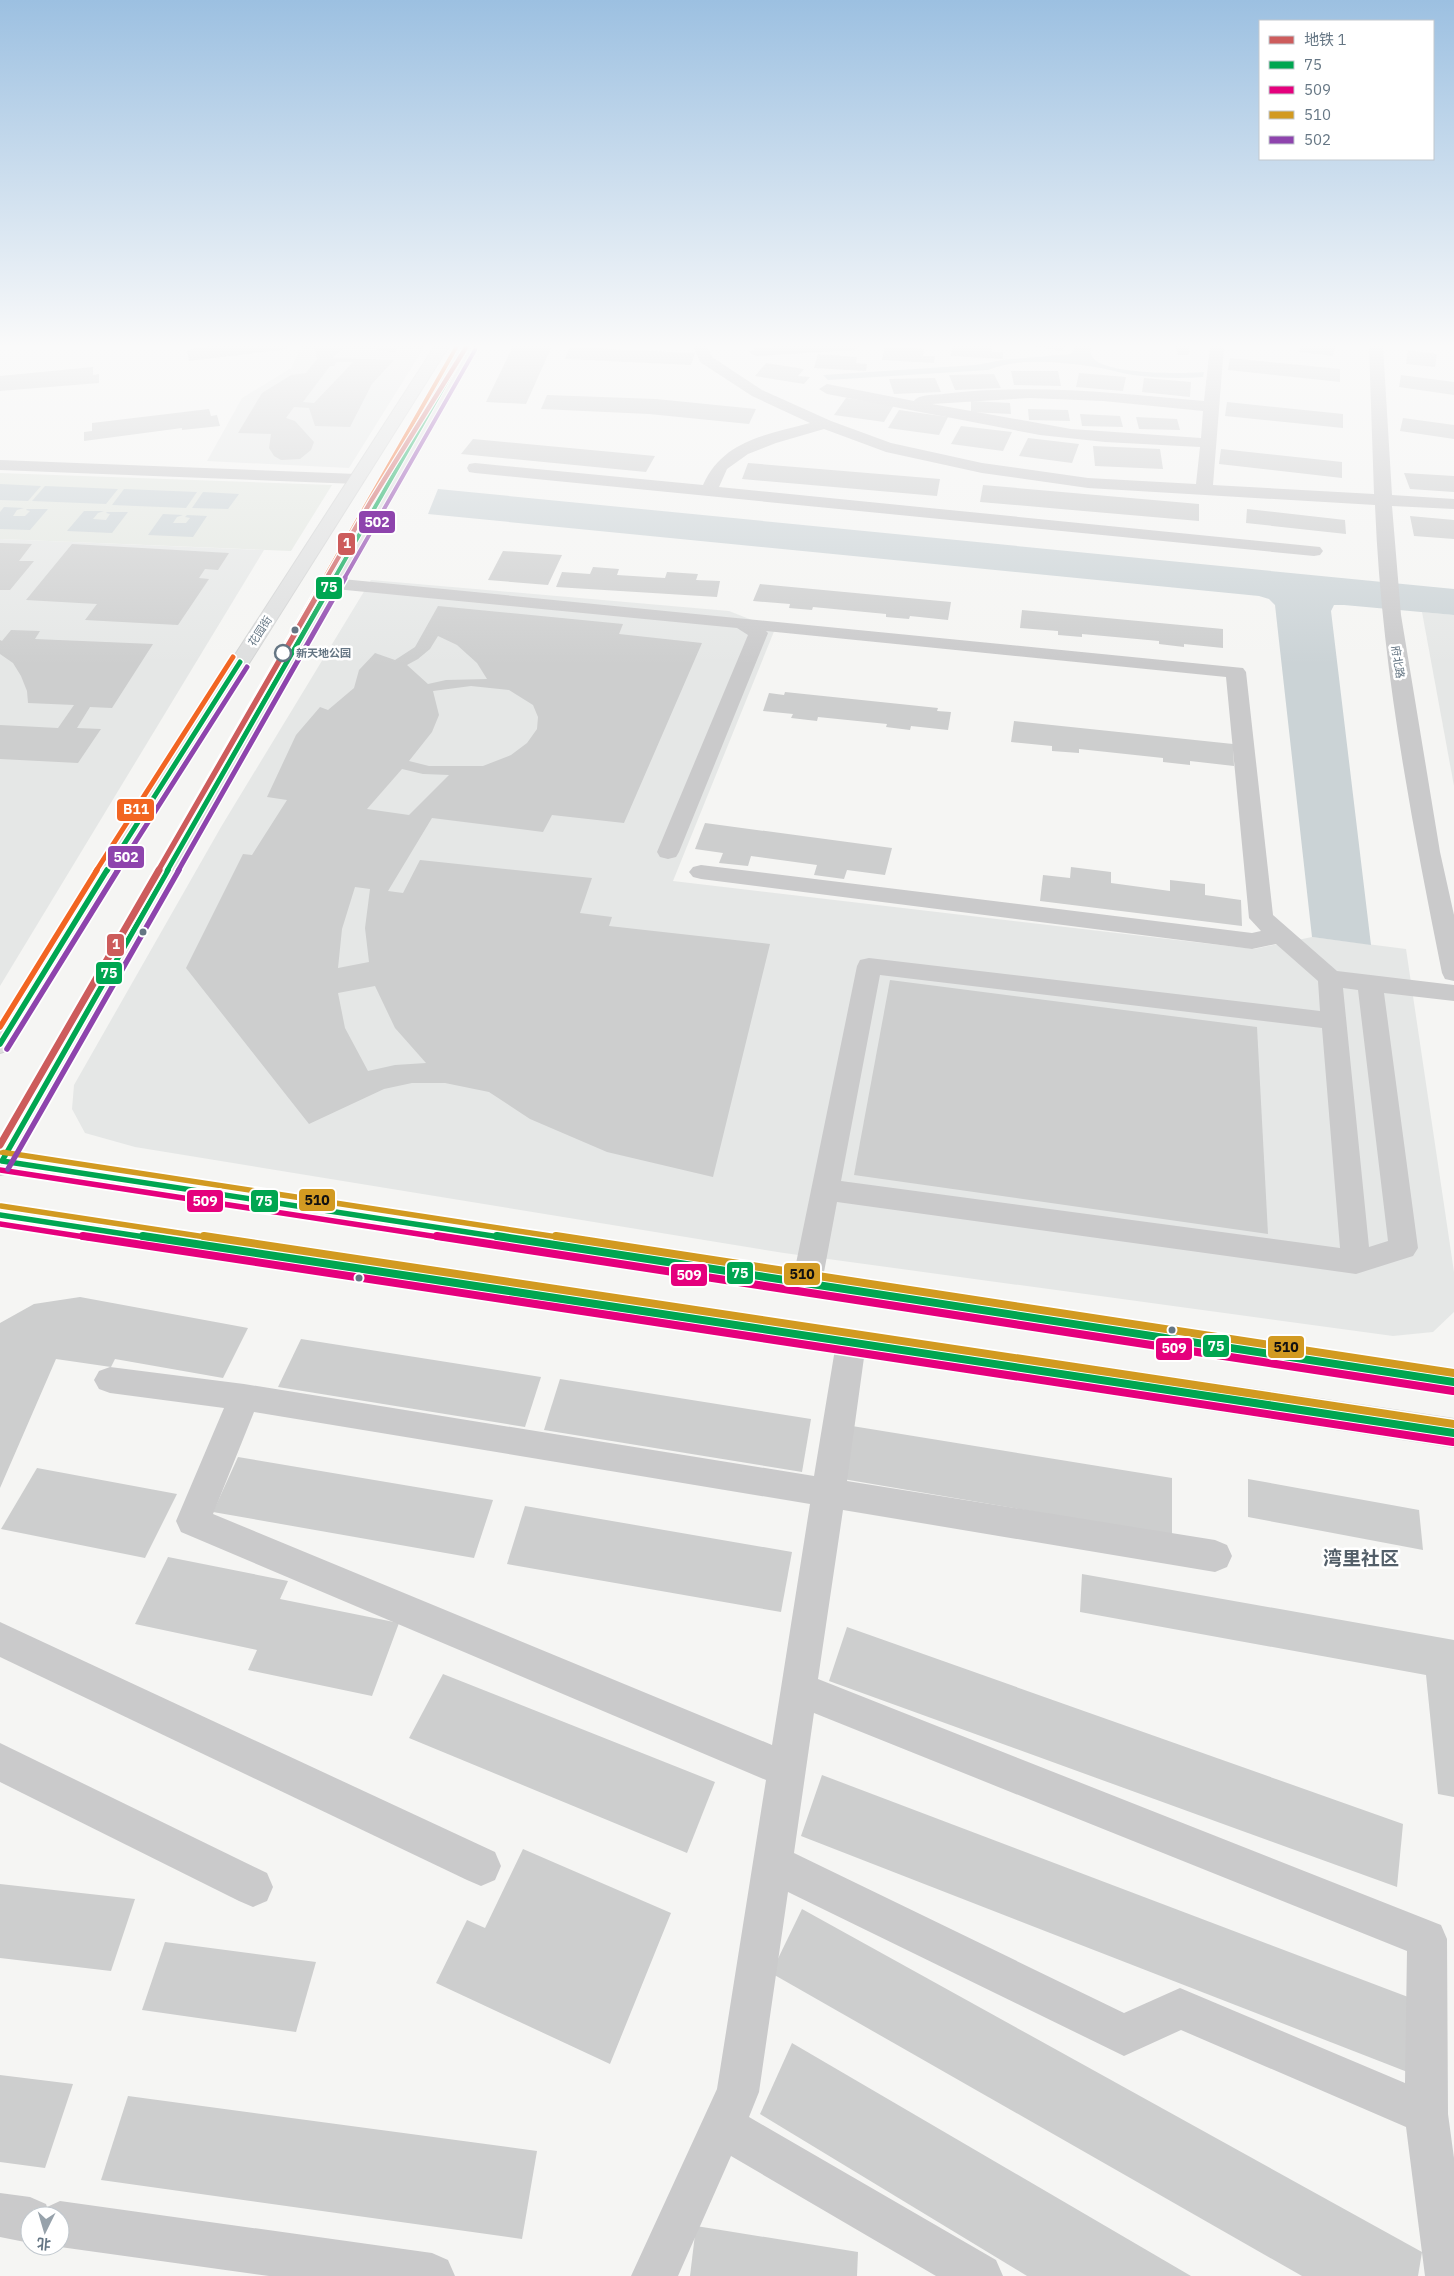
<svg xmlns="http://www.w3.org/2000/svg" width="1454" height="2276" viewBox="0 0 1454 2276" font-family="'IBM Plex Sans','Noto Sans SC',sans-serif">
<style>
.built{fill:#e5e7e6}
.green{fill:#e3e7e1}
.water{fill:#cbd3d6}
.building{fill:#cdcece;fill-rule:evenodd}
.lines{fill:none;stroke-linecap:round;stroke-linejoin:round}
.major-casing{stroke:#d2d3d3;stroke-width:2}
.minor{fill:#cacacb;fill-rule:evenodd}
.major{fill:#dedfdf;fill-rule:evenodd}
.bus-1-far3-casing{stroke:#fff;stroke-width:6}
.bus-1-far2-casing{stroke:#fff;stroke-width:8}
.bus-1-far1-casing{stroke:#fff;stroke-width:9}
.bus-1-casing{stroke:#fff;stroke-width:11}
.bus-2-far1-casing{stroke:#fff;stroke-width:9}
.bus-2-casing{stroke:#fff;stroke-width:11}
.bus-3-far1-casing{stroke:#fff;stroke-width:9}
.bus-3-casing{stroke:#fff;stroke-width:11}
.bus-4-far2-casing{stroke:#fff;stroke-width:6}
.bus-4-far1-casing{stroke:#fff;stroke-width:8}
.bus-4-casing{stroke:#fff;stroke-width:9}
.bus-5-far2-casing{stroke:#fff;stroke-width:6}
.bus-5-far1-casing{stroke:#fff;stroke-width:8}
.bus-5-casing{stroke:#fff;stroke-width:9}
.bus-1-far3{stroke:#00a651;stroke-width:4}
.bus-1-far2{stroke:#00a651;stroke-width:5}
.bus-1-far1{stroke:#00a651;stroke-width:5.5}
.bus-1{stroke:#00a651;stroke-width:8}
.bus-2-far1{stroke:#e5007d;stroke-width:5.5}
.bus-2{stroke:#e5007d;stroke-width:8}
.bus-3-far1{stroke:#d29a21;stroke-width:5.5}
.bus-3{stroke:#d29a21;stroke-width:8}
.bus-4-far2{stroke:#8e44ad;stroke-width:4}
.bus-4-far1{stroke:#8e44ad;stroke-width:5}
.bus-4{stroke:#8e44ad;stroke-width:5.5}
.bus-5-far2{stroke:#f26522;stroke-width:4}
.bus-5-far1{stroke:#f26522;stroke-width:5}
.bus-5{stroke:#f26522;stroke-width:5.5}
.metro-1-far2-casing{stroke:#fff;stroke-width:7}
.metro-1-far1-casing{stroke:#fff;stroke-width:9}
.metro-1-casing{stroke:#fff;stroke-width:11}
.metro-1-far2{stroke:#cd5c5c;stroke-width:4.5}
.metro-1-far1{stroke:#cd5c5c;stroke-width:5.5}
.metro-1{stroke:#cd5c5c;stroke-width:7}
.bus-dot{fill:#657684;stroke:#fff;stroke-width:2}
.stop-dot{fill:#fff;stroke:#657684;stroke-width:2.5}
.labels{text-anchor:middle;stroke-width:5;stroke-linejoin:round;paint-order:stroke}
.far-street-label{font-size:11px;fill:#657684;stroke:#fff}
.far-stop-label{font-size:11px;font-weight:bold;fill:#657684;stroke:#fff;text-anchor:start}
.near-quarter-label{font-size:19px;font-weight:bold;fill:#535f69;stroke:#fff}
.line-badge{stroke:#fff;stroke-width:2}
.badge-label{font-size:14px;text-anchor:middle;font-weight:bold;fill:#fff}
.pale-badge-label{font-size:14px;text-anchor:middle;font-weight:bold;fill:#111}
</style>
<rect width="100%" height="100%" fill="#f5f5f3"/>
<g class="built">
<polygon points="302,346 425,346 349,468 207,461 242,398 291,368"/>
<polygon points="0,539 264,550 0,986"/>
<polygon points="371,580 729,611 775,629 673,881 1254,949 1312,937 1406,949 1454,1272 1454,1312 1433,1332 1393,1336 784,1253 135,1147 85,1133 72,1109 74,1085 221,827"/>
<polygon points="1422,612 1454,615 1454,786"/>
</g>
<polygon class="green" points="0,473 332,485 291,551 0,539"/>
<g class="water">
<path d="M 1076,346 L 1092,346 L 1090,352 C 1092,355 1093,359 1096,361 C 1116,374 1180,374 1204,372 L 1203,377 C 1180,379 1156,378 1133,375 C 1120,373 1108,369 1095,367 C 1062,362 1019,357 988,370 L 828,380 L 823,375 L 976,365 L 1002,360 L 1071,354 Z"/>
<polygon points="0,484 41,486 28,501 0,500"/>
<polygon points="45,486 118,489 106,504 32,501"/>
<polygon points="124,489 197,492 186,508 112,505"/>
<polygon points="438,489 1454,589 1454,615 1344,605 1334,605 1331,611 1371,945 1312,937 1275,605 1269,599 1259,596 428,514"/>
<polygon points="203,492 239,494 228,509 192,508"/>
<polygon points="4,507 24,508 17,510 13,516 25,516 30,511 26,510 27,509 48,509 30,530 0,529 0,512"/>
<polygon points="84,511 104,511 98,513 93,519 106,520 110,514 106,513 107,512 128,512 112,533 67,531"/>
<polygon points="163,514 183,515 177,517 173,523 186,523 190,518 185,517 187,515 207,516 193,537 148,535"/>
</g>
<g class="building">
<polygon points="212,346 287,346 288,349 189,361 187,350"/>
<path d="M 314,346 L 345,346 L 333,358 L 394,360 L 372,384 L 350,427 L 315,426 L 309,408 L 294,407 L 286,418 L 295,421 L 314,442 L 311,450 L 300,459 L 281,460 L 274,456 L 269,448 L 271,434 L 238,433 L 262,393 L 291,375 L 306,373 L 317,359 ZM 337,362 L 353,362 L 314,403 L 303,402 L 330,366 L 334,366 Z"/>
<polygon points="359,346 399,346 395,353"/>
<polygon points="513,346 552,346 526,404 486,402"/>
<polygon points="952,346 992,346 992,352 1003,352 1003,359 951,356"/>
<polygon points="1033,346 1065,346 1062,351"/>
<polygon points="1301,346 1335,346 1333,356 1299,352"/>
<polygon points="570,347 695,353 691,365 565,359"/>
<polygon points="885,347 924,349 923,356 935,356 934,363 882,360"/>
<polygon points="1408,350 1437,354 1435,367 1406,364"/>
<polygon points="818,354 857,357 856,363 867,364 866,371 814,368"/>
<polygon points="1230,358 1340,369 1340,382 1228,370"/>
<polygon points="766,363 804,369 798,376 810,377 804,384 755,376"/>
<polygon points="93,367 93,375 99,374 99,383 0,391 0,376"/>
<polygon points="1011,371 1058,371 1061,386 1014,385"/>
<polygon points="1079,373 1126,377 1123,391 1076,387"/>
<polygon points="994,374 1001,388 955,390 949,375"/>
<polygon points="1401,375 1454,382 1454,395 1399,387"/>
<polygon points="935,378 941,392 894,394 889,379"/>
<polygon points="1144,378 1191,382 1190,397 1142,392"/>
<polygon points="547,395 656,399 756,409 749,424 649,414 541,409"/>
<polygon points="846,398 894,405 884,422 834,415"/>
<polygon points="971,401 1010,403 1011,414 971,412"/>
<polygon points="1227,402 1343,414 1343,428 1225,416"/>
<polygon points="209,409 211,416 217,415 220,426 182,430 182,428 84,441 84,432 92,431 92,423"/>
<polygon points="1028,409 1068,410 1070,421 1029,420"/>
<polygon points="899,410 948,417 939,435 888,428"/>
<polygon points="1080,414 1120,416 1123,427 1082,426"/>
<polygon points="1136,417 1177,419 1180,430 1139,429"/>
<polygon points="1403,418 1454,425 1454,439 1400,431"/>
<polygon points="961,426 1012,432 1003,451 951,444"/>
<polygon points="1028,438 1079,444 1072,463 1019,456"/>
<polygon points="473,439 655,456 646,472 461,454"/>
<polygon points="1093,446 1160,449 1163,469 1095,466"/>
<polygon points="1221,449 1342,462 1342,478 1219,464"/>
<polygon points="748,463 940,479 937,496 742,479"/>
<polygon points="1404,473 1454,476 1454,492 1410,489"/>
<polygon points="983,485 1199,504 1199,521 980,502"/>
<polygon points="1247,509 1345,520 1346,534 1246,523"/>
<polygon points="1410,516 1454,520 1454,539 1414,536"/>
<polygon points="0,543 32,544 19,561 34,561 10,590 0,590"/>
<polygon points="72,544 229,553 218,570 205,569 199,578 209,579 178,625 85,620 97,604 26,600"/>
<polygon points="503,551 562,555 548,585 488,580"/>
<polygon points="593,567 619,569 617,575 665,578 667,572 698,574 696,580 720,581 717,597 556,587 562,572 590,574"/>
<polygon points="760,584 951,602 948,620 910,616 909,619 886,617 886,614 813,607 812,610 789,608 790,604 753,601"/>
<path d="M 438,606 L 623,624 L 619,634 L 702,643 L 624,823 L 552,815 L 543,832 L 432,818 L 388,891 L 403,893 L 420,860 L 592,878 L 580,913 L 612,917 L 609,926 L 770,944 L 713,1177 L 607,1152 L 530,1119 L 489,1092 L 445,1083 L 412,1083 L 384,1089 L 309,1124 L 186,968 L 243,854 L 252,855 L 287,800 L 267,797 L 296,735 L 320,707 L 328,710 L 354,688 L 359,670 L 375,653 L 395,660 L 415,647 ZM 438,636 L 457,645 L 477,663 L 487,679 L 446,680 L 428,684 L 407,665 L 418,659 L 430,649 ZM 471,686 L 509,690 L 533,705 L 538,717 L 537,729 L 527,743 L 511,755 L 483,766 L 429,766 L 409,761 L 432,732 L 439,715 L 433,691 ZM 402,769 L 423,774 L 449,775 L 409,815 L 367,809 ZM 355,887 L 370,889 L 365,928 L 369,962 L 338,968 L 342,929 ZM 375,986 L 395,1028 L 426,1063 L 395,1065 L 368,1071 L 345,1028 L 338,993 Z"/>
<polygon points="1022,610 1223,629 1223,648 1184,644 1184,647 1159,644 1159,641 1082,634 1082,637 1058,635 1058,631 1020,628"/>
<polygon points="11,630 40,631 35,639 153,644 112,708 90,707 77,728 101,729 78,763 0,759 0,725 58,728 74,705 28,703 27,691 21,676 13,663 0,654 0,640 2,641"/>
<polygon points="785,692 938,708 937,711 951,712 948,730 911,726 910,730 886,727 887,724 818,717 817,721 791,718 793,714 763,711 769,693 784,695"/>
<polygon points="1014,721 1233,744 1234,766 1190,761 1190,765 1163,762 1163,758 1079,749 1079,753 1052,751 1052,746 1011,742"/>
<polygon points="705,823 892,848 885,875 847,870 844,879 814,875 817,865 751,856 748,866 719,863 723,853 695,849"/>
<polygon points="1071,867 1111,872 1111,883 1170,891 1170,880 1205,884 1205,895 1241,900 1242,926 1040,901 1043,875 1070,878"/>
<polygon points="890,980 1257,1027 1268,1234 854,1175"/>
<polygon points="80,1297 248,1328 223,1378 115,1359 111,1367 56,1359 0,1488 0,1323 34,1304"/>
<polygon points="301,1339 541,1377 525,1427 278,1387"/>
<polygon points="560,1379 811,1419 802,1472 544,1430"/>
<polygon points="852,1426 1172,1478 1172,1535 843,1479"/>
<polygon points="238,1457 493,1500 474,1558 213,1512"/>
<polygon points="37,1468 177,1494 145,1558 1,1529"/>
<polygon points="1248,1479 1419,1510 1423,1550 1248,1517"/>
<polygon points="525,1506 792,1552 781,1612 507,1564"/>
<polygon points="168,1557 288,1581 280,1599 399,1623 372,1696 248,1670 257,1650 135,1624"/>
<polygon points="1082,1574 1454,1640 1454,1797 1438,1794 1426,1675 1080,1612"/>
<polygon points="847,1627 1403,1824 1397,1887 829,1681"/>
<polygon points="443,1674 715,1782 687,1853 409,1738"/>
<polygon points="822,1775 1416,2000 1410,2073 801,1836"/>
<polygon points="523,1849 671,1913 610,2064 436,1983 467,1920 485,1928"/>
<polygon points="0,1884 135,1899 111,1971 0,1958"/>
<polygon points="802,1909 1422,2252 1418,2276 1302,2276 771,1973"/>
<polygon points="165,1942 316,1962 296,2032 142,2010"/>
<polygon points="792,2043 1191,2276 1027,2276 760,2114"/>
<polygon points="0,2075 73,2084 45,2168 0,2162"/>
<polygon points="128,2096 537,2151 522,2239 101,2180"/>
<polygon points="696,2226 858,2252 857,2276 690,2276"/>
</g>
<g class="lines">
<g class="major-casing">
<g id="major">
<polygon points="435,346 449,346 86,922 9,1050 0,1053 0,1023 62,922"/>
<polygon points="460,346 474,346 20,1154 1454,1369 1454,1395 9,1173 0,1175 0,1141"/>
<polygon points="0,1204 1454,1419 1454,1447 0,1226"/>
</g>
</g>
<g class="minor">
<path d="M 693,346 L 707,346 L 712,357 L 762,390 L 831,421 L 891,443 L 982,463 L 1088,478 L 1196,484 L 1200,447 L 1105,442 L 1040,435 L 827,394 L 819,389 L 827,384 L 914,401 C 919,394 935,395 943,394 C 1030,383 1118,393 1204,401 L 1210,346 L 1224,346 L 1213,485 L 1374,494 L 1369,346 L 1383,346 L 1392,495 L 1454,499 L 1454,509 L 1392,506 L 1401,615 L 1440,852 L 1454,915 L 1454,981 L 1445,979 L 1442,973 C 1411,819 1381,662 1375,505 L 1088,488 L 982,473 L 886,452 L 824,429 L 776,443 L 748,454 L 727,469 L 719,487 L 1320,547 L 1323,551 L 1320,555 L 1314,556 L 475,473 L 469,472 L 467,468 L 469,464 L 475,463 L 703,485 C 723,440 766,435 810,423 L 752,396 L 700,362 ZM 1030,398 L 1103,401 L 1203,411 L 1201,438 L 1071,429 L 932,404 Z"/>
<polygon points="782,346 861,346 854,350 756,356 749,352 756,348"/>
<polygon points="1175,346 1189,346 1190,352 1188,355 1178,355"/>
<polygon points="0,460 357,474 363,475 365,479 363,483 357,484 0,470"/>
<path d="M 332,578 L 1243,668 L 1246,672 L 1273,915 L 1337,971 L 1454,985 L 1454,1001 L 1384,993 L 1418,1248 L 1413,1256 L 1356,1274 L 837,1202 L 822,1283 L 818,1291 L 807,1295 L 796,1291 L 792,1283 L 857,966 L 860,960 L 869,958 L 1320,1011 L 1318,981 L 1276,944 L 1252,949 L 701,879 L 693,877 L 689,872 L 693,867 L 701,865 L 1252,933 L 1261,931 L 1249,918 L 1226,677 L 766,631 L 768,633 L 679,852 L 676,857 L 668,859 L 660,857 L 657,852 L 748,635 L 737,628 L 325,588 L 323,584 L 325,580 ZM 880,975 L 1322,1028 L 1340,1248 L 841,1181 ZM 1343,988 L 1358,990 L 1388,1241 L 1369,1247 Z"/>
<path d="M 851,1330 L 862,1334 L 866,1343 L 847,1481 L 1215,1540 L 1227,1545 L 1232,1556 L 1227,1567 L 1215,1572 L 843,1510 L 818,1679 L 1441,1925 L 1447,1939 L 1448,2114 L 1454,2158 L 1454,2276 L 1425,2276 L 1406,2127 L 1181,2030 L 1124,2056 L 788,1892 L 759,2092 L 749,2117 L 996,2260 L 1003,2276 L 936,2276 L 731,2156 L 678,2276 L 631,2276 L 717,2089 L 766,1780 L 181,1532 L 176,1521 L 224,1408 L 110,1393 L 99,1389 L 94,1380 L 99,1371 L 110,1367 L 244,1384 L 814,1476 L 836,1343 L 840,1334 ZM 254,1412 L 810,1504 L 772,1745 L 213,1514 ZM 814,1713 L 1407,1951 L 1405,2083 L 1180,1988 L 1124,2013 L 794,1853 Z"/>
<polygon points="0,1622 495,1852 501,1866 495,1880 481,1886 467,1880 0,1657"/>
<polygon points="0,1743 267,1873 273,1887 267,1901 253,1907 239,1901 0,1782"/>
<polygon points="0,2193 30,2197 46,2204 47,2207 60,2201 432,2253 448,2260 455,2276 269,2276 60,2247 60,2216 30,2216 30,2243 0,2237"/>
</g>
<use href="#major" class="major"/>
<g class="bus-1-far3-casing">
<polyline id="bus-1-far3" points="334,579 467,346"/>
</g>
<g class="bus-1-far2-casing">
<g id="bus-1-far2">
<polyline points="107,871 240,662"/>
<polyline points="167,871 335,578"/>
</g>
</g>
<g class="bus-1-far1-casing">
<g id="bus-1-far1">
<polyline points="168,870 2,1161 506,1238"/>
<polyline points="0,1044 107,870"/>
<polyline points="0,1215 151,1238"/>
</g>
</g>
<g class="bus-1-casing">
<g id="bus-1">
<polyline points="143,1236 1454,1433"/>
<polyline points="497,1236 1454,1382"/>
</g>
</g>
<g class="bus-2-far1-casing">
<g id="bus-2-far1">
<polyline points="0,1170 445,1238"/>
<polyline points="0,1224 91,1238"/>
</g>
</g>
<g class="bus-2-casing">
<g id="bus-2">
<polyline points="83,1236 1453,1442"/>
<polyline points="437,1236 1453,1391"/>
</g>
</g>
<g class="bus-3-far1-casing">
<g id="bus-3-far1">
<polyline points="1,1152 564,1238"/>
<polyline points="1,1206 212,1238"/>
</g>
</g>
<g class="bus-3-casing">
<g id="bus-3">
<polyline points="204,1236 1454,1424"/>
<polyline points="556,1236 1454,1373"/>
</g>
</g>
<g class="bus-4-far2-casing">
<polyline id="bus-4-far2" points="344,579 475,350"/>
</g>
<g class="bus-4-far1-casing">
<g id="bus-4-far1">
<polyline points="117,871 247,667"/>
<polyline points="178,871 345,578"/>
</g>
</g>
<g class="bus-4-casing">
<g id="bus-4">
<polyline points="7,1049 118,870"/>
<polyline points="8,1169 179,870"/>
</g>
</g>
<g class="bus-5-far2-casing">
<polyline id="bus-5-far2" points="324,579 457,346"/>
</g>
<g class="bus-5-far1-casing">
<g id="bus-5-far1">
<polyline points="96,871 233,657"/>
<polyline points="157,871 325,578"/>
</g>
</g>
<g class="bus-5-casing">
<g id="bus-5">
<polyline points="0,1027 97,870"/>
<polyline points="0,1147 158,870"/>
</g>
</g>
<use href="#bus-1-far3" class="bus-1-far3"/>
<use href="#bus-1-far2" class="bus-1-far2"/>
<use href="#bus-1-far1" class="bus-1-far1"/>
<use href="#bus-1" class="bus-1"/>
<use href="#bus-2-far1" class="bus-2-far1"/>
<use href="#bus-2" class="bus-2"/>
<use href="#bus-3-far1" class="bus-3-far1"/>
<use href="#bus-3" class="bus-3"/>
<use href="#bus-4-far2" class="bus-4-far2"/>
<use href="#bus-4-far1" class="bus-4-far1"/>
<use href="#bus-4" class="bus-4"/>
<use href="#bus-5-far2" class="bus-5-far2"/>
<use href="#bus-5-far1" class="bus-5-far1"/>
<use href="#bus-5" class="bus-5"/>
<g class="metro-1-far2-casing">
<polyline id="metro-1-far2" points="326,579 371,501 467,346"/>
</g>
<g class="metro-1-far1-casing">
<polyline id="metro-1-far1" points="158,871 327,578"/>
</g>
<g class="metro-1-casing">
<polyline id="metro-1" points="0,1145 159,870"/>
</g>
<use href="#metro-1-far2" class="metro-1-far2"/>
<use href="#metro-1-far1" class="metro-1-far1"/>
<use href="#metro-1" class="metro-1"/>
</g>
<linearGradient id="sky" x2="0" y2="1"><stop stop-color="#9cc0e1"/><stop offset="0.52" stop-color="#fafafa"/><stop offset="1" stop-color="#fafafa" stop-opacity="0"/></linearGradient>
<rect width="1454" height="665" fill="url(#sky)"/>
<g class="bus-dot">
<circle cx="295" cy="630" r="4.5"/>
<circle cx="143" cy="932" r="4.5"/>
<circle cx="359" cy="1278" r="4.5"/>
<circle cx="1172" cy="1330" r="4.5"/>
</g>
<circle class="stop-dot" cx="283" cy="653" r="8"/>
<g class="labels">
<g class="far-street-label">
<text transform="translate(260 631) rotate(-57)" y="4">花园街</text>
<text transform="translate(1398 662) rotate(81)" y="4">府北路</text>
</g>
<g class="far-stop-label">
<text x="296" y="657">新天地公园</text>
</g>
<g class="near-quarter-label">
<text x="1361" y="1565">湾里社区</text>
</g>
</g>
<g class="line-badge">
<rect x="358" y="510" width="38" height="24" rx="5" fill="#8e44ad"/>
<rect x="337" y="532" width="19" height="24" rx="5" fill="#cd5c5c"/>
<rect x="315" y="576" width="28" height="24" rx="5" fill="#00a651"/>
<rect x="116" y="798" width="39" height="24" rx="5" fill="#f26522"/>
<rect x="107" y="845" width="38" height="24" rx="5" fill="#8e44ad"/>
<rect x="106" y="933" width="19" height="24" rx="5" fill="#cd5c5c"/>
<rect x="95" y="961" width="28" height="24" rx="5" fill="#00a651"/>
<rect x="298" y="1188" width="38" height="24" rx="5" fill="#d29a21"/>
<rect x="250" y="1189" width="29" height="24" rx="5" fill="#00a651"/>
<rect x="186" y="1189" width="38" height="24" rx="5" fill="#e5007d"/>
<rect x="726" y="1261" width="28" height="24" rx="5" fill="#00a651"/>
<rect x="783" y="1262" width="38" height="24" rx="5" fill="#d29a21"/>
<rect x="670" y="1263" width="38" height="24" rx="5" fill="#e5007d"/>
<rect x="1202" y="1334" width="28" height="24" rx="5" fill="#00a651"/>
<rect x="1267" y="1335" width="38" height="24" rx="5" fill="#d29a21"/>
<rect x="1155" y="1337" width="38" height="24" rx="5" fill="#e5007d"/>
</g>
<g class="badge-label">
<text x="377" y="527">502</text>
<text x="347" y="548">1</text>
<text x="329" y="592">75</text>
<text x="136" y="814">B11</text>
<text x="126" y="862">502</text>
<text x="116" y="949">1</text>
<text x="109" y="978">75</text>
<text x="264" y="1206">75</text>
<text x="205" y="1206">509</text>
<text x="740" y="1278">75</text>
<text x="689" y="1280">509</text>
<text x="1216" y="1351">75</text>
<text x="1174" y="1353">509</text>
</g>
<g class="pale-badge-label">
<text x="317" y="1205">510</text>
<text x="802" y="1279">510</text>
<text x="1286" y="1352">510</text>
</g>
<rect x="1259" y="20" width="175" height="140" fill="#ffffff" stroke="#c1c8ce"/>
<rect x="1269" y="36" width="25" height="8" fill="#cd5c5c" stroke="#c1c8ce"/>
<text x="1304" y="45" font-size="15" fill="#657684">地铁 1</text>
<rect x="1269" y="61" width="25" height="8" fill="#00a651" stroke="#c1c8ce"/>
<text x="1304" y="70" font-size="15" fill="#657684">75</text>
<rect x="1269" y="86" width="25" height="8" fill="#e5007d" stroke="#c1c8ce"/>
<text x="1304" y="95" font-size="15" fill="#657684">509</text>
<rect x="1269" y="111" width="25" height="8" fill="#d29a21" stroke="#c1c8ce"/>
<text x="1304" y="120" font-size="15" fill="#657684">510</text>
<rect x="1269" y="136" width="25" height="8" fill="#8e44ad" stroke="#c1c8ce"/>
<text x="1304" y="145" font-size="15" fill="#657684">502</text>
<g transform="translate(45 2231) rotate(185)"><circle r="24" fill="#ffffff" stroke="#c1c8ce"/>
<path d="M0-4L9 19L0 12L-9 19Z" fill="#97a2ab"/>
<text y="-8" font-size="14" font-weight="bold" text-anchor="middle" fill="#657684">北</text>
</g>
</svg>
